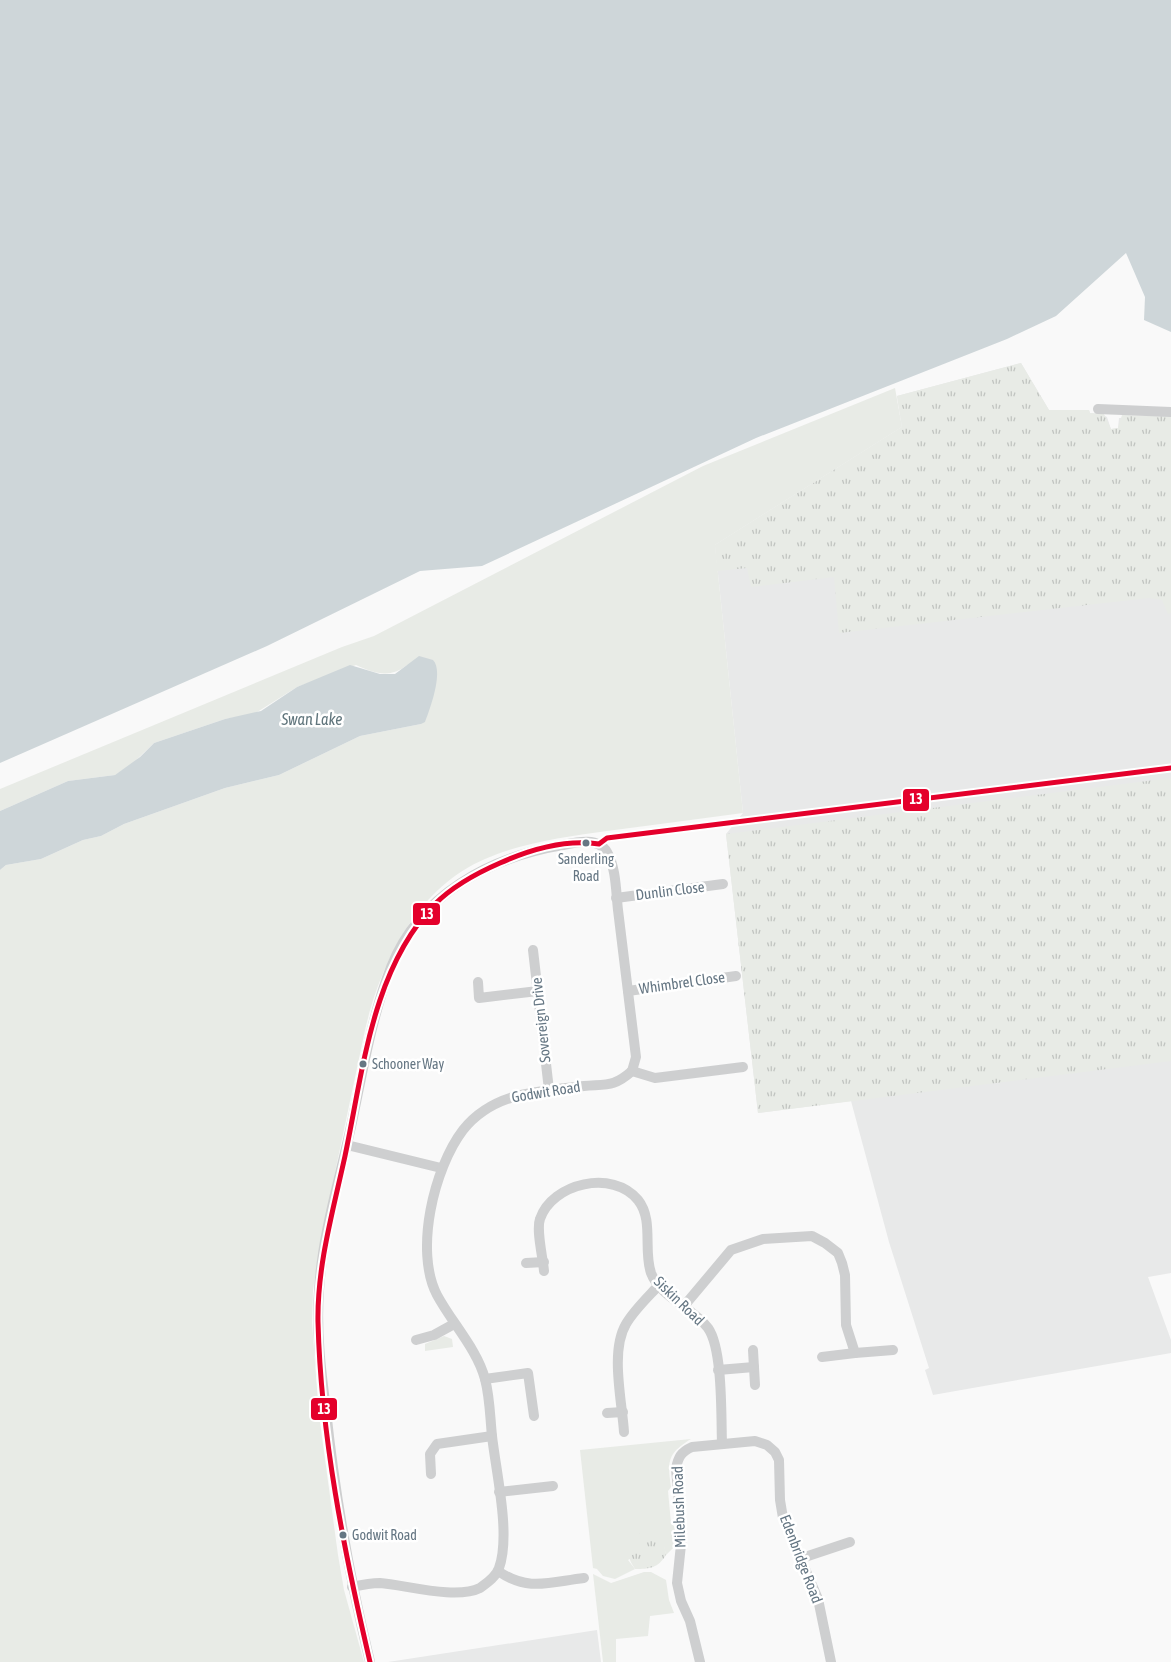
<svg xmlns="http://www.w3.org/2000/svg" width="1171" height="1662" viewBox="0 0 1171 1662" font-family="'Asap Condensed',sans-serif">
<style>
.built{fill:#e8e9e9}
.grass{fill:#e8ebe6}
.park{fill:url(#park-tufts)}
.water{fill:#ced6d9}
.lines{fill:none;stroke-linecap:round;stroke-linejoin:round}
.street{stroke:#cecfd0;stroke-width:10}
.bus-1-casing{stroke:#fff;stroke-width:9}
.bus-1{stroke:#e4002b;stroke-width:5}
.bus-dot{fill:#657683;stroke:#fff;stroke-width:2}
.labels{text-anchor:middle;stroke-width:5;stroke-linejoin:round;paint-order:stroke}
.bus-label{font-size:14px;fill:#657683;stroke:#fff;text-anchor:start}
.street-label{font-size:15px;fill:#657683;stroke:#fff}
.water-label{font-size:16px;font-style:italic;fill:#60757c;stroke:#fff}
.line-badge{stroke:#fff;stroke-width:2}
.badge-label{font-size:14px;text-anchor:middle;font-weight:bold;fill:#fff}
</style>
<defs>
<pattern id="park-tufts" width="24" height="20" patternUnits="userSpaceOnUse" patternTransform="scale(1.25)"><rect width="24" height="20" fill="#e8ebe6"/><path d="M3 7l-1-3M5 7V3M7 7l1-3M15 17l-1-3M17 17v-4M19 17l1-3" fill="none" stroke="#c0c3c0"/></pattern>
</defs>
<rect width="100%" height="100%" fill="#f9f9f9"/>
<g class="built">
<polygon points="1021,363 1049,410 1089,410 1090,413 1101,414 1107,417 1111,429 1118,428 1119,418 1171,416 1171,1273 1148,1277 1171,1340 1171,1353 933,1395 925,1370 929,1368 889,1242 851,1101 758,1113 726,834 743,813 715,545 902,427 897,396"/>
<polygon points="597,1630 601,1662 388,1662"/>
</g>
<g class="grass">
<path d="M 895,388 L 902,427 L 715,545 L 743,813 C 698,819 653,825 607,831 C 566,837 524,842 485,859 C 417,888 381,962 365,1030 L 322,1234 L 313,1290 L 312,1323 L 319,1415 L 338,1555 L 344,1590 L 364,1662 L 0,1662 L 0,870 L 6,865 L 41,859 L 83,840 L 101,836 L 124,824 L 225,788 L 279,775 L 360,736 L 421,724 L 434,691 L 407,665 C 390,679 374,673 356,665 L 297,687 L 254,714 L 225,719 L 154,743 L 132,764 L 115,775 L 68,781 L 0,811 L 0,789 L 342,647 L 374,636 L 703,466 Z"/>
<polygon points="444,1336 452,1339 453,1347 425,1351 425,1344"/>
<path d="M 691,1439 C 668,1453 667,1461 671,1487 L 668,1491 L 671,1523 L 675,1527 L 675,1546 L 666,1555 L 662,1537 L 628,1560 L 635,1569 L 615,1579 L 603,1576 L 597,1569 L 593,1568 L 580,1450 Z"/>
<polygon points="644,1572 651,1572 666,1580 669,1600 674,1613 650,1616 648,1636 616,1639 616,1662 603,1662 593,1574 611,1583"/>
</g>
<g class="park">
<polygon points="1021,363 1049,410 1089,410 1090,413 1104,414 1111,429 1118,428 1122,415 1171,416 1171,613 1168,614 1162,600 1149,598 839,633 834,577 751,587 747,568 717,571 715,545 902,427 897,396"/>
<polygon points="1171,778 1171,1061 758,1113 726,834"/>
<path d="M 653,1531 L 663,1537 L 666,1555 C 658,1568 650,1569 635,1569 C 621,1549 628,1533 653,1531 Z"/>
</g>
<g class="water">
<polygon points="0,0 1171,0 1171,332 1144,320 1145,297 1126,253 1056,316 1007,339 756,438 482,566 420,571 267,646 0,763"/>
<path d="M 419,656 L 433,660 C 444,671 430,709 425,722 L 421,724 L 360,736 L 279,775 L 225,788 L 124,824 L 101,836 L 83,840 L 41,859 L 6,865 L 0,870 L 0,811 L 68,781 L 115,775 L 140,757 L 154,743 L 225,719 L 261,711 L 297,687 L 350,665 L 380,674 L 395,674 Z"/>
</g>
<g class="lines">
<g class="street">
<polyline points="1098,409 1171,412"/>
<polyline points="616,898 723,884"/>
<polyline points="533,950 549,1090"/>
<polyline points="478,982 479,998 538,991"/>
<polyline points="628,991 736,976"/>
<polyline points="632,1071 655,1078 743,1067"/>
<polyline points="347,1145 441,1168"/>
<polyline points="526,1263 544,1262"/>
<path d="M 544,1271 C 543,1258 536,1230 540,1219 C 552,1183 613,1169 638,1200 C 654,1220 643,1250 651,1273 C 660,1297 693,1308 708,1328 C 723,1349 721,1417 722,1444"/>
<polyline points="684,1306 731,1250 763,1239 812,1236 825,1243 838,1253 842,1263 845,1275 846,1325 855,1353 893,1350"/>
<polyline points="416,1340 434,1335 454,1324"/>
<polyline points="753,1350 755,1385"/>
<polyline points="822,1357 855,1353"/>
<polyline points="718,1370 754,1367"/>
<polyline points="485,1379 528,1373 534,1416"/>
<polyline points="607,1413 623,1412"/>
<path d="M 624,1432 C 622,1401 610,1351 626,1324 C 634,1310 648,1297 659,1285"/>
<polyline points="431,1474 430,1454 437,1444 492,1436"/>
<polyline points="499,1492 553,1486"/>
<polyline points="799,1559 850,1542"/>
<path d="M 498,1571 C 528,1592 550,1582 584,1578"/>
<path d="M 352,1587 C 361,1585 370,1583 380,1583 C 406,1585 456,1600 480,1588 C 487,1583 496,1577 499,1568 C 511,1535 496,1472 492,1436 C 490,1417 490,1398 485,1379 C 477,1349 452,1323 437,1295 C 414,1251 434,1168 463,1130 C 493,1092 539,1091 584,1086 C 607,1084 614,1087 632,1071"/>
<path d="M 370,1662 C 350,1579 335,1496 326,1410 C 321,1371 316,1331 319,1291 C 322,1235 340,1178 352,1122 C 363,1070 372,1016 391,967 C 420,894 490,857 563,845 C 577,842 598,837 607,852 C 616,867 616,892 618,910 C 624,959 630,1008 636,1057 L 632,1071"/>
<path d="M 700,1662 L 690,1621 L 681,1601 L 677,1583 L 682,1535 L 676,1469 C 678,1457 681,1452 692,1447 L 755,1441 L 767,1445 L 775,1452 L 779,1460 L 780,1500 L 783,1518 L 818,1599 L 831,1662"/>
</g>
<g class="bus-1-casing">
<path id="bus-1" d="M 370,1662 C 344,1551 321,1437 318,1322 C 317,1266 333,1211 345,1156 C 363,1071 372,969 435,904 C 454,885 477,873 500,863 C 531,849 566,839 599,844 L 607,838 L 1171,768"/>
</g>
<use href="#bus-1" class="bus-1"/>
</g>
<g class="bus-dot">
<circle cx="586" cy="843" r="4.5"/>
<circle cx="363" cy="1064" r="4.5"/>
<circle cx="343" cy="1535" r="4.5"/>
</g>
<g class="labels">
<g class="bus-label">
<text x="586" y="864" text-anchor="middle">Sanderling<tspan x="586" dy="17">Road</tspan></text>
<text x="372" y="1069">Schooner Way</text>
<text x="352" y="1540">Godwit Road</text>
</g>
<g class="street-label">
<text transform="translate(670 891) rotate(-7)" y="5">Dunlin Close</text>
<text transform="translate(682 983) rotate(-8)" y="5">Whimbrel Close</text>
<text transform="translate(541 1020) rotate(-96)" y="5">Sovereign Drive</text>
<text transform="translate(546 1092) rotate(-9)" y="5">Godwit Road</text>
<text transform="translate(679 1301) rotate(44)" y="5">Siskin Road</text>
<text transform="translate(679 1507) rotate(-92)" y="5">Milebush Road</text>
<text transform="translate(801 1559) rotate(69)" y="5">Edenbridge Road</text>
</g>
<g class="water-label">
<text x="312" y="725">Swan Lake</text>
</g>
</g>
<g class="line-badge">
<rect x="902" y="788" width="28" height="24" rx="5" fill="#e4002b"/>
<rect x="412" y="902" width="29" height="24" rx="5" fill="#e4002b"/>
<rect x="310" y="1397" width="28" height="24" rx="5" fill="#e4002b"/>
</g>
<g class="badge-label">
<text x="916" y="804">13</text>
<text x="427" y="919">13</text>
<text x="324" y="1414">13</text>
</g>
</svg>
